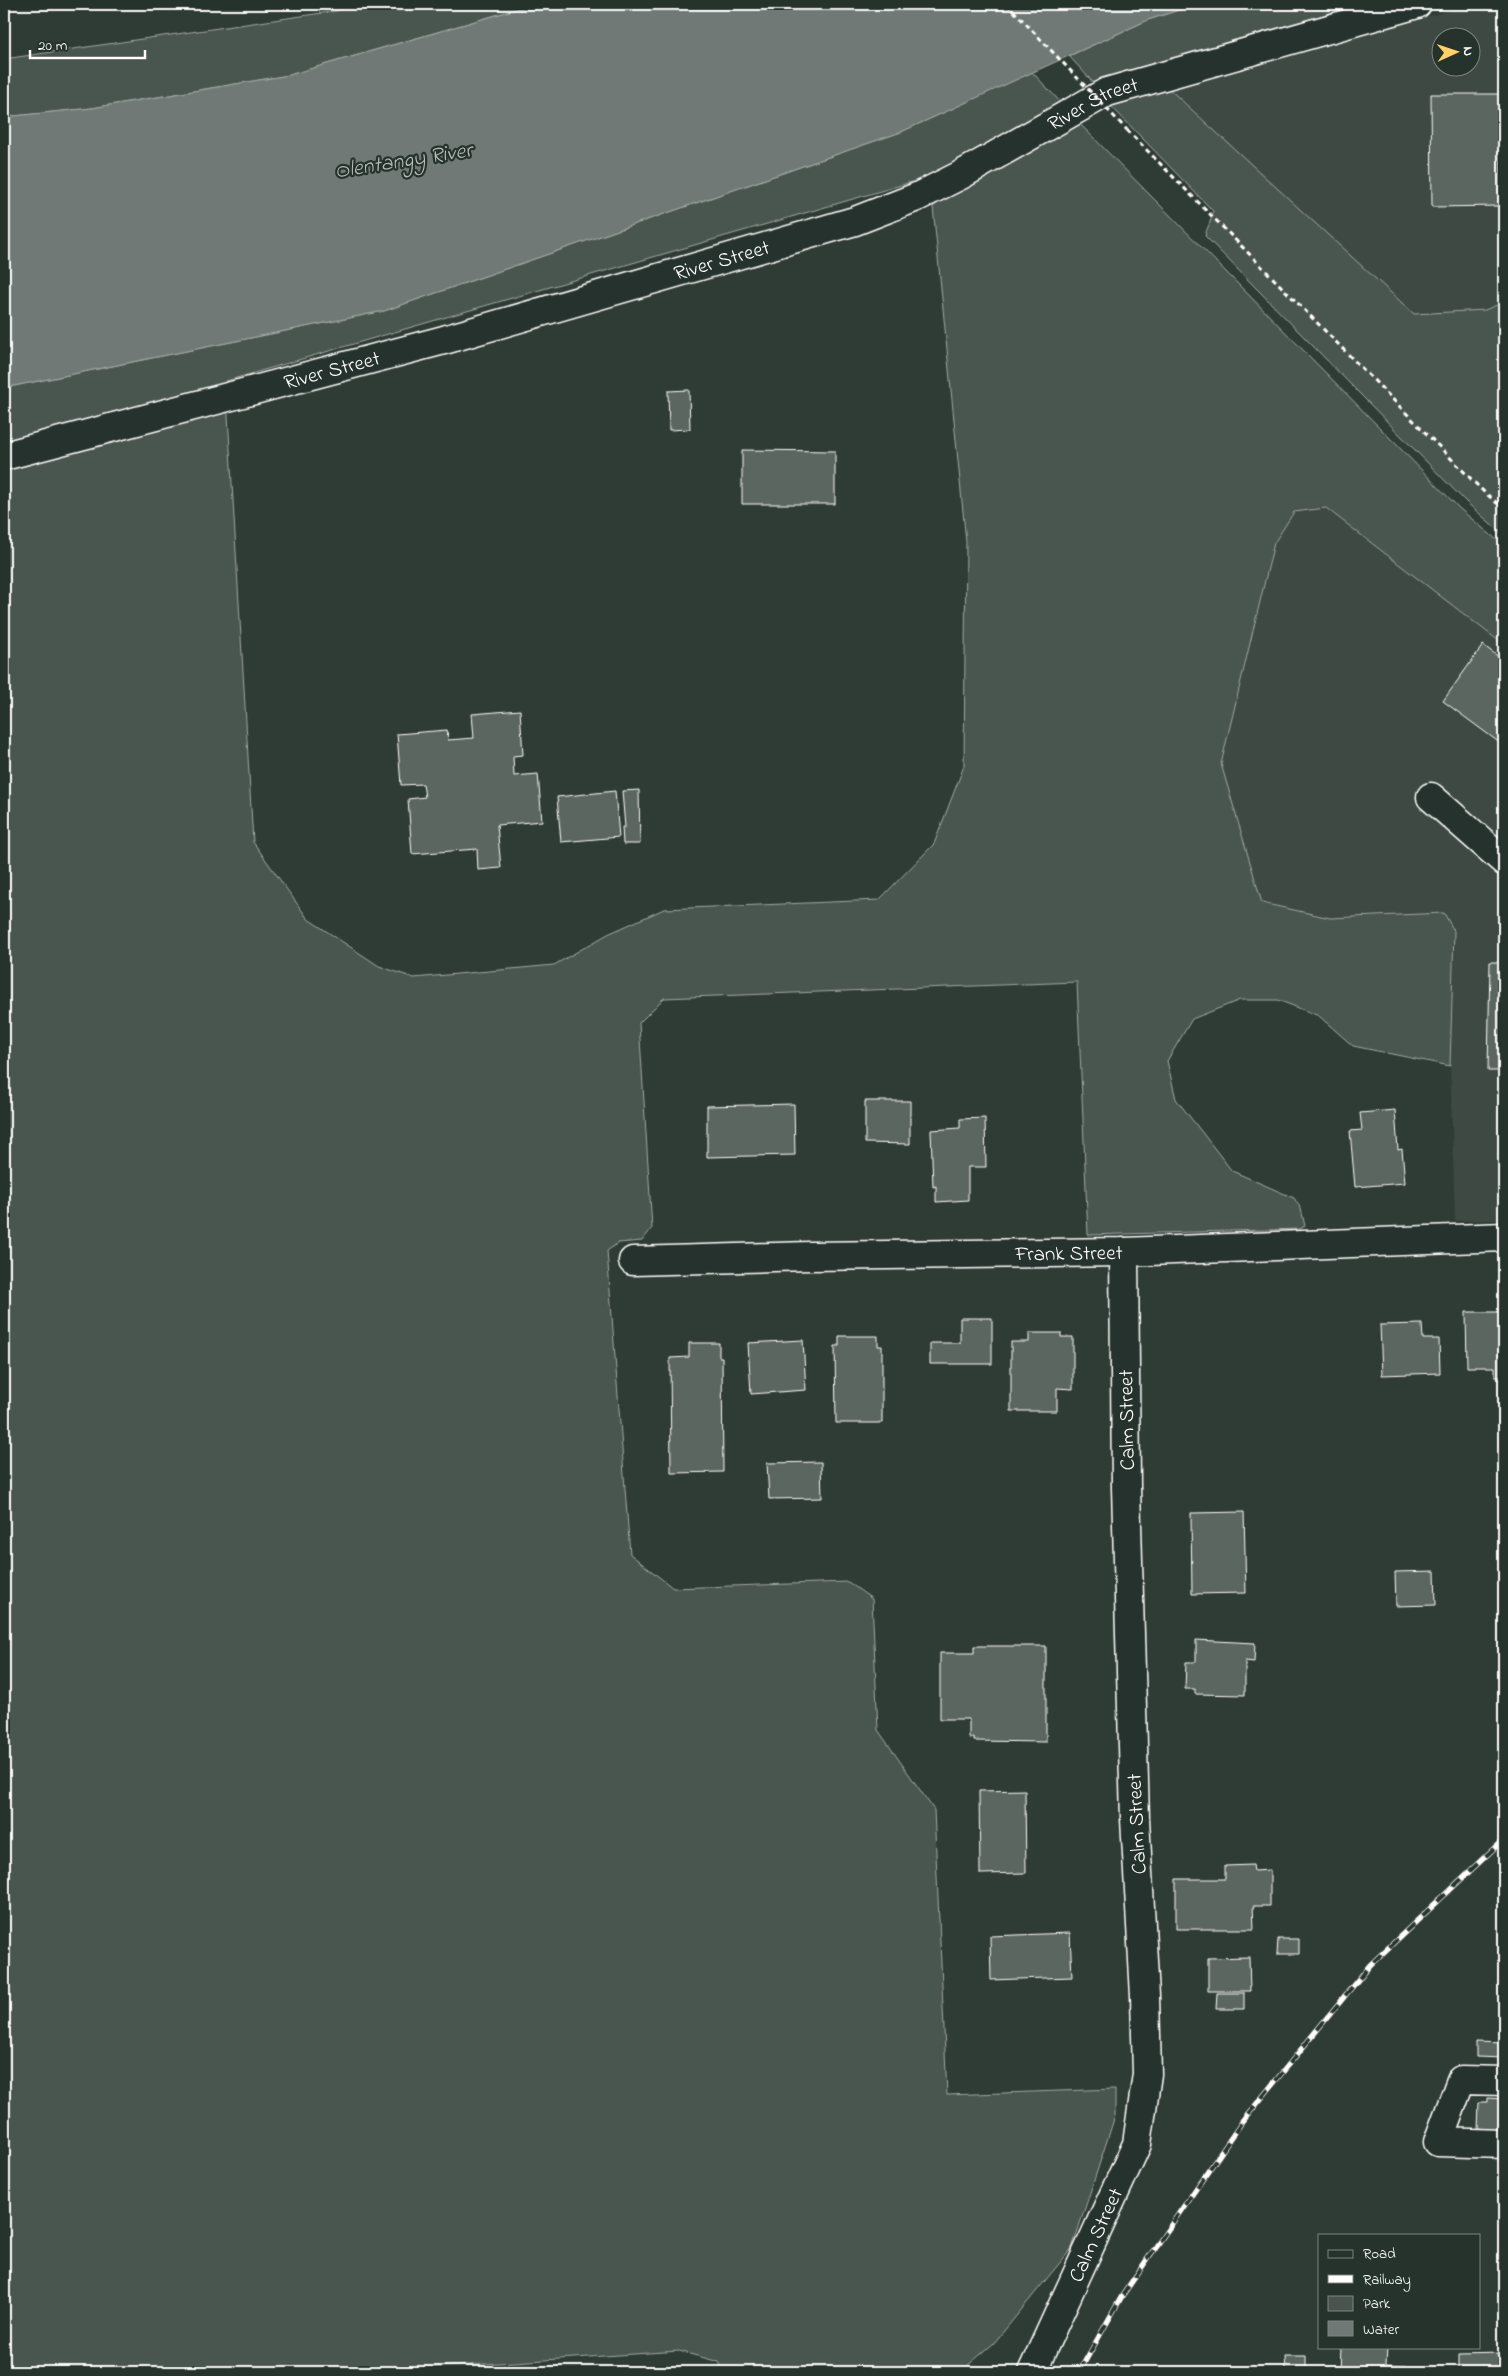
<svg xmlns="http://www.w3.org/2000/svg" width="1508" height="2376" viewBox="0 0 1508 2376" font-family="'Indie Flower',sans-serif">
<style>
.built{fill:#3c4842;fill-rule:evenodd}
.green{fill:#4a544f;stroke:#a4aaa7}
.water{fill:#707975;stroke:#a9afac}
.building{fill:#5b6661;stroke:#fff}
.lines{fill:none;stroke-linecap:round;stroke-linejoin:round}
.minor-casing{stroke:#fff;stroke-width:31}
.path{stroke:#fff;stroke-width:3;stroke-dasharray:5 4;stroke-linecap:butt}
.minor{stroke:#26332d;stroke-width:28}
.rail-casing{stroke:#fff;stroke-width:5.5}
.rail{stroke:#26332d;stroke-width:4;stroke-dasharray:11;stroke-linecap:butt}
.path-bridge{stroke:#fff;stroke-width:3;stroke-dasharray:5 4;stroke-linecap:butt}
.labels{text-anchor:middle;stroke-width:4.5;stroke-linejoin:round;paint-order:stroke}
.street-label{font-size:21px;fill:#fff;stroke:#26332d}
.water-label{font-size:22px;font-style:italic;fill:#b8bcba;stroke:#26332d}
</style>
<rect width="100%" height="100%" fill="#2f3b35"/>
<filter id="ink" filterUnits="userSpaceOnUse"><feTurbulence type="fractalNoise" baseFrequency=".02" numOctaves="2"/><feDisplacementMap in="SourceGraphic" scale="10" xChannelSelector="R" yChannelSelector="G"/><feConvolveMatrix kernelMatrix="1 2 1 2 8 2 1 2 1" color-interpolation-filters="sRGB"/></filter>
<g filter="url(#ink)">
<g class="built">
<path d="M 1473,4 L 1504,4 L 1504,302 L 1485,310 L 1414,315 L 1167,87 ZM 1440,38 L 1470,38 L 1470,68 L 1440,68 Z"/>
<polygon points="1326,508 1504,645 1504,1220 1455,1221 1450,1066 1454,931 1444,914 1330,918 1262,903 1221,764 1274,543 1294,511"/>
</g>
<g class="green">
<polygon points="363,4 534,4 289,75 92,108 4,117 4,59 336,11"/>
<polygon points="1197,4 1369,4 1098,88 1069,56 1148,20"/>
<polygon points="1032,72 1065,107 946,172 226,381 253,842 308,919 379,966 414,978 554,965 608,934 664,909 879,900 934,844 964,766 966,542 933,207 946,196 1078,122 1460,509 1504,546 1504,645 1326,508 1294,512 1274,543 1221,764 1262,903 1330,918 1444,913 1454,931 1450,1066 1353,1046 1319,1016 1278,1000 1240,1000 1192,1019 1167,1061 1176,1099 1232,1171 1294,1198 1301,1209 1305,1226 1300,1229 1088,1235 1077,982 664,998 639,1023 652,1228 642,1241 618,1243 607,1251 630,1554 673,1588 848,1582 872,1599 878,1730 934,1810 947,2095 1115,2089 1115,2116 1072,2248 994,2343 960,2372 724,2372 719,2362 679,2351 364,2372 4,2372 4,388 384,311 901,132"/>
<path d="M 1167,87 L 1414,314 L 1485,310 L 1504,302 L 1504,535 L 1466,502 L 1205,236 C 1206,229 1212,221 1213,211 L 1109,104 Z"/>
</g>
<polygon class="water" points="534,4 1197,4 1148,20 901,132 384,311 4,388 4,117 92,108 289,75"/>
<g class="building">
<polygon points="1431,94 1501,94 1501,206 1432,207"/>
<polygon points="689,390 690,429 669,430 668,391"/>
<polygon points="742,450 835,451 835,504 742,504"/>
<polygon points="1483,645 1504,661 1504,746 1443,701"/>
<polygon points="520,710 523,755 513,756 514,776 538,774 542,821 497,825 501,868 478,870 477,849 412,854 408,799 425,797 423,784 401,785 397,734 447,730 448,740 474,738 472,714"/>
<polygon points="639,790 640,844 623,844 622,827 625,827 622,791"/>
<polygon points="615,791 619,837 561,842 557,797"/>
<polygon points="1490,962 1504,962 1504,1071 1488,1071"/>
<polygon points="865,1101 910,1101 910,1144 865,1143"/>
<polygon points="794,1104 795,1155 707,1157 707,1106"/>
<polygon points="1395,1110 1398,1150 1402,1149 1405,1183 1355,1187 1350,1131 1362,1130 1360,1113"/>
<polygon points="985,1118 986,1167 968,1167 968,1200 936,1202 936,1186 933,1187 931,1130 960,1128 960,1119"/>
<polygon points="1466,1312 1504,1312 1504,1377 1495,1377 1495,1367 1467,1367"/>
<polygon points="960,1318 992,1318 992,1364 930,1364 930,1343 960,1343"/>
<polygon points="1422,1324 1423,1339 1439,1339 1440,1373 1382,1375 1380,1325"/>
<polygon points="1029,1333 1061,1333 1061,1337 1073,1337 1073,1389 1057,1388 1057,1411 1011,1411 1011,1342 1029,1342"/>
<polygon points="839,1336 878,1336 878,1346 882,1346 882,1423 836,1423 835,1346 839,1346"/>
<polygon points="803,1340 806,1390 751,1394 748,1343"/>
<polygon points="689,1343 719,1343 719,1357 722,1357 723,1472 671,1473 670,1358 689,1357"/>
<polygon points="821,1462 822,1498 769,1499 767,1463"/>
<polygon points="1244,1512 1246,1593 1192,1594 1191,1513"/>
<polygon points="1435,1571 1436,1605 1396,1606 1395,1572"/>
<polygon points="1196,1640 1255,1643 1254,1662 1245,1661 1245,1695 1195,1694 1195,1689 1185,1689 1186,1662 1196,1662"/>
<polygon points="974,1646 1046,1646 1046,1742 974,1741 974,1738 969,1738 969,1719 940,1719 940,1653 974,1653"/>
<polygon points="1025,1790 1026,1873 980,1874 979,1791"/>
<polygon points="1253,1865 1254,1871 1270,1870 1270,1906 1253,1906 1254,1929 1176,1929 1176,1879 1225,1879 1225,1866"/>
<polygon points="1070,1933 1072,1977 991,1980 990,1936"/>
<polygon points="1278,1939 1299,1939 1299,1954 1277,1954"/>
<polygon points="1249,1957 1250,1991 1208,1991 1208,1958"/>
<polygon points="1217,1993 1244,1993 1244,2009 1216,2009"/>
<polygon points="1476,2042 1504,2043 1504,2058 1476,2057"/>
<polygon points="1487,2098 1504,2099 1504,2133 1486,2132 1486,2129 1478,2128 1479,2103 1487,2103"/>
<polygon points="1341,2347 1387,2347 1386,2365 1407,2366 1407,2372 1340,2372"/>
<polygon points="1504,2353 1504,2372 1459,2372 1459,2354"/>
<polygon points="1284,2356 1306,2356 1306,2372 1285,2372"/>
</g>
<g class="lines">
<g class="minor-casing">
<g id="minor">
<path id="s1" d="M 4,456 L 444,340 L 855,221 L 917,197 L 959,176 L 1107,92 L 1417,4"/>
<polyline points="1431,797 1504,861"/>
<path id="s2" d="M 633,1261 L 810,1256 L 1124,1252 L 1504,1237"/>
<polyline points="1504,2081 1461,2080 1438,2142 1504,2144"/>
<path id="s3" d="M 1032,2372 L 1137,2144 L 1147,2074 L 1145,1996 L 1135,1819 L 1126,1487 L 1124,1252"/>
</g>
</g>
<polyline class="path" points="1127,130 1483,491 1504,509"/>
<use href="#minor" class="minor"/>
<g class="rail-casing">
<polyline id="rail" points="1079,2372 1122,2296 1242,2122 1370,1965 1504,1839"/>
</g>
<use href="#rail" class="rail"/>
<polyline class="path-bridge" points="1007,4 1127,130"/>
</g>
</g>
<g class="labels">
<g class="street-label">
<text dy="7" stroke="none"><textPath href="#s1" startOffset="1149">River Street</textPath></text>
<text dy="7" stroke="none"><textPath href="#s1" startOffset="744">River Street</textPath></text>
<text dy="7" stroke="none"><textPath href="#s1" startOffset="339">River Street</textPath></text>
<text dy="7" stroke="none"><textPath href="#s2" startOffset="436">Frank Street</textPath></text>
<text transform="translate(1126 1420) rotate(-91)" y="7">Calm Street</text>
<text transform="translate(1136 1824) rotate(-93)" y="7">Calm Street</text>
<text dy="7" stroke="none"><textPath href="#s3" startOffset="151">Calm Street</textPath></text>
</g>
<g class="water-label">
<text transform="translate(403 159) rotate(-9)" y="8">Olentangy River</text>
</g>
</g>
<rect width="1508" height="2376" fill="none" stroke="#26332d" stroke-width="20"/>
<rect x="10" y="10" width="1488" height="2356" fill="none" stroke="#fff" stroke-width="2" filter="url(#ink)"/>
<rect x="1318" y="2234" width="162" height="115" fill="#26332d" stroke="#7d8581"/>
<rect x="1328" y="2250" width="25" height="8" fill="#26332d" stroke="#7d8581"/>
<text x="1363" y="2258" font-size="15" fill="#ffffff">Road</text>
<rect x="1328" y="2275" width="25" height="8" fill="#ffffff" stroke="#7d8581"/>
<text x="1363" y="2284" font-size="15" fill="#ffffff">Railway</text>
<rect x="1328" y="2296" width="25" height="15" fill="#4a544f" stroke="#7d8581"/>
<text x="1363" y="2308" font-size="15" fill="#ffffff">Park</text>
<rect x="1328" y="2321" width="25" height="15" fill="#707975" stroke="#7d8581"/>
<text x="1363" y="2334" font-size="15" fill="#ffffff">Water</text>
<g transform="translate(1456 52) rotate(87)"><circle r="24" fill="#26332d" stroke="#7d8581"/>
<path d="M0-4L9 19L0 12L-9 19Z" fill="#ffd166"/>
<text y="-8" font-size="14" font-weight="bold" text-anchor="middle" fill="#ffffff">N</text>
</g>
<path d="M30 50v8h115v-8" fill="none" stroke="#ffffff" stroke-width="2.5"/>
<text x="38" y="50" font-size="15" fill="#ffffff" stroke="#26332d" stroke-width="4" paint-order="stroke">20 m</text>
</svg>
